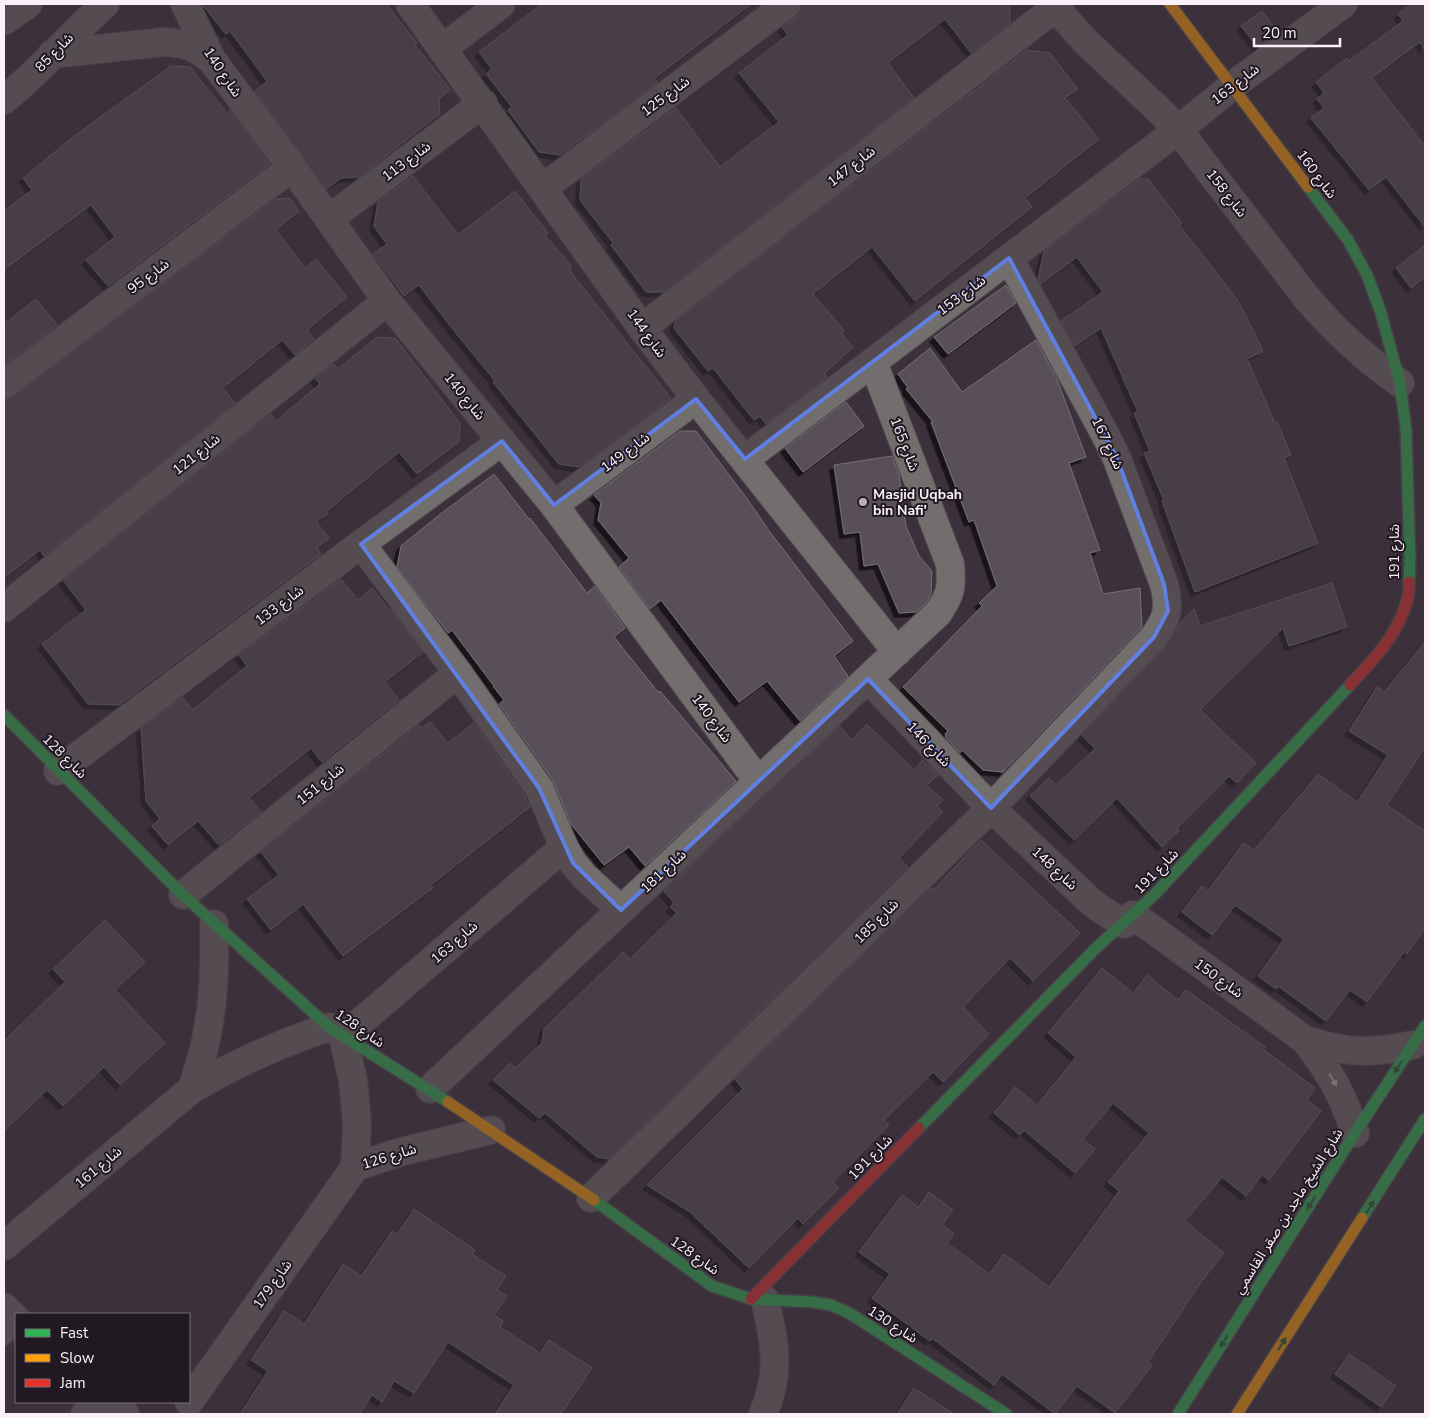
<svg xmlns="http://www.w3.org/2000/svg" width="1429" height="1418" viewBox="0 0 1429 1418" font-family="'Nunito Sans','Noto Sans Arabic',sans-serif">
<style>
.building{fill:#595058;stroke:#766d76;filter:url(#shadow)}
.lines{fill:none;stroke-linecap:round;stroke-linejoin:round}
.lane-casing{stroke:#564d55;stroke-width:19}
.street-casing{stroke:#564d55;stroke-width:30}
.fast-casing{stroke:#564d55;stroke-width:14}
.slow-casing{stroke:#564d55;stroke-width:14}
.jam-casing{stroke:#564d55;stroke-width:14}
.lane{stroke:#726e6d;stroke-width:16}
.street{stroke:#726e6d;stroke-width:28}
.fast{stroke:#30b455;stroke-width:11}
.slow{stroke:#ff9f0a;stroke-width:11}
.jam{stroke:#e5322d;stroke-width:11}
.oneway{fill:#285f38}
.oneway2{fill:#c5bcc2}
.marked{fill:none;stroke:#607fe2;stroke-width:4;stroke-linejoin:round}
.poi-dot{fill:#b9adb8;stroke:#211921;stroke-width:2}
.labels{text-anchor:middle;stroke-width:4;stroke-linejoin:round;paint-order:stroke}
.street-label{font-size:14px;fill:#fcf0fb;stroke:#211921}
.poi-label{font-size:14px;font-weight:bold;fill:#fcf0fb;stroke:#211921;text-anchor:start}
</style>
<defs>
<filter id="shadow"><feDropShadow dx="-4.5" dy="4.5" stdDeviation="0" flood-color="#0009"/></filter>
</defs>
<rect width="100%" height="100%" fill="#3c313b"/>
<g class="building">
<polygon points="202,4 386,4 417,43 415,45 451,90 439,99 440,114 359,177 341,178 326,189 255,91 267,81 230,31 226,34"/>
<polygon points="542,4 751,4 655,78 657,83 560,155 539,152 508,110 512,107 486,74 492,69 479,52"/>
<polygon points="802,4 1010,4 1010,23 971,53 945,19 888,63 914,98 663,292 646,292 611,245 613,243 580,200 581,179 676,108 720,167 779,122 739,73 788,35 782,27 797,16 801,11"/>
<polygon points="1412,4 1418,4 1421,8 1425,4 1425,50 1420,42 1372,78 1425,146 1425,227 1386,177 1369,190 1311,118 1324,108 1317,99 1324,93 1316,82 1347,58 1349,61 1403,21 1398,14"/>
<polygon points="1262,11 1278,33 1259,47 1257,46 1241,26"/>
<polygon points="1027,50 1050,53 1078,89 1065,98 1099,139 1025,198 1032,207 915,301 872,247 813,294 844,330 841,333 853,347 824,374 827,377 766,424 760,416 754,420 713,368 708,371 674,328 676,321"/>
<polygon points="171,66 190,67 227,113 230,110 270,164 108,286 86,260 115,237 91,205 4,270 4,211 32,190 23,178 73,137"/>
<polygon points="413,176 458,235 515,191 548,233 545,235 572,267 569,270 671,398 579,467 559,464 493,382 495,381 452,328 419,285 404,296 373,254 387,244 374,226 378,202"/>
<polygon points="1140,179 1148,179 1182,223 1179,225 1237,299 1263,351 1247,359 1275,423 1277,422 1291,455 1284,458 1318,543 1195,592 1162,501 1164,500 1144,453 1150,451 1134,413 1138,412 1101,328 1075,346 1061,321 1103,292 1077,257 1041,284 1038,279 1044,251"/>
<polygon points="290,198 299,211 276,230 305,268 316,259 347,297 307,330 314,339 295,355 282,340 223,388 235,403 44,556 40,550 4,578 4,400 13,397 276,199"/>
<polygon points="1425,245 1425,277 1411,288 1396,268"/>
<polygon points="1006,285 1016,303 948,354 934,337"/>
<polygon points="36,299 57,325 4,366 4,324"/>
<polygon points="377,337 395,338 460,423 459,442 417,474 399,452 327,511 328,513 316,522 329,538 317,548 321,554 119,705 88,704 42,644 86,610 63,580 271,414 276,421 320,384 315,378 334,364 338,369"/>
<polygon points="1036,340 1057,379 1086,457 1069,463 1100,550 1090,553 1103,594 1140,588 1142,627 1003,772 983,770 962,750 960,753 945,737 946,736 945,734 948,731 903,687 982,606 979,603 997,586 974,520 969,522 931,422 933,422 906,389 908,388 898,374 930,348 962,392"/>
<polygon points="846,402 864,426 803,472 785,448"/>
<polygon points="680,431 696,431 748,500 770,532 853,641 834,656 848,676 800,721 767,681 739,702 661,600 650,609 619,567 629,558 598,520 601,503 594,495"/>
<polygon points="892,456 899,474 906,526 919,556 932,571 931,594 926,603 916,612 899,613 878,564 864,566 860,532 844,534 834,465"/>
<polygon points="494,474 529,519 530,518 587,593 595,586 625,628 614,637 658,692 660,691 736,781 645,866 629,847 604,865 571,824 552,779 499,704 504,700 493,686 494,686 452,630 448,633 397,567 401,546 443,512"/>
<polygon points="341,579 358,600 372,588 390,611 391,609 423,652 385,682 399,700 322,762 311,748 249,798 261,812 219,845 198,821 168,845 152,826 160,819 146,801 141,728 182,697 193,710 247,666 239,655"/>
<polygon points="1332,583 1347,627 1289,646 1283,628 1200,710 1256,763 1237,783 1229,776 1177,828 1179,831 1162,847 1117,798 1074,840 1030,796 1049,778 1056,785 1095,749 1082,735 1165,648 1179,624 1194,609 1200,626"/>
<polygon points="1425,642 1425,747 1387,805 1425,831 1425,928 1407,954 1404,952 1367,1002 1350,990 1326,1021 1278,986 1276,989 1258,976 1284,939 1235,905 1212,935 1182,912 1202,886 1208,891 1243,843 1254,850 1318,774 1357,802 1388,755 1349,731 1377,687 1384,692"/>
<polygon points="430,722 448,743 474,723 525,796 530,807 431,885 433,888 343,956 303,904 271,930 247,899 279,875 261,852 419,725 422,728"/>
<polygon points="867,724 914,770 923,760 938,775 927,785 943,800 937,806 943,812 899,858 908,867 609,1159 597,1157 545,1113 539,1118 493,1080 510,1063 515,1068 542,1043 544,1029 623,952 630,959 677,913 670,907 674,903 664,891 840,726 851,740"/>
<polygon points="981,840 1080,933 1033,981 1010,958 963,1007 989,1034 943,1082 933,1072 884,1120 889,1125 833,1182 839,1188 803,1224 798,1218 749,1268 690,1212 647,1185 743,1089 735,1079 931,888 933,890"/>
<polygon points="105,920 145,962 115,990 165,1043 120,1085 104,1067 63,1106 47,1090 4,1131 4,1041 65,982 53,969"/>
<polygon points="1102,968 1133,993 1147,975 1178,1000 1186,990 1265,1047 1263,1049 1315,1088 1307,1100 1321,1111 1269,1180 1262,1175 1246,1196 1222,1177 1185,1221 1224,1253 1201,1282 1148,1362 1152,1365 1115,1413 1077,1386 1055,1414 1002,1374 994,1385 932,1338 930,1341 872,1298 890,1274 859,1252 902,1195 918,1207 929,1192 953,1210 942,1225 954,1234 947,1243 989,1274 1004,1254 1049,1287 1119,1191 1108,1182 1149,1133 1113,1103 1083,1139 1095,1149 1075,1173 1024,1130 1020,1135 994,1113 1015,1087 1037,1105 1076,1057 1048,1033"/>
<polygon points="414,1209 475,1250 472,1254 506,1276 497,1290 507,1296 494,1315 503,1321 500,1327 540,1353 549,1340 592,1368 561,1414 495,1414 514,1385 448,1342 414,1393 394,1381 382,1402 372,1395 360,1414 240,1414 268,1371 251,1360 284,1311 304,1324 343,1264 361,1276 392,1231 397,1234"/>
<polygon points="1349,1354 1396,1386 1381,1407 1335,1374"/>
<polygon points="914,1388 954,1414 897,1414"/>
</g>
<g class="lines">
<g class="lane-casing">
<polyline id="lane" points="4,1337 16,1325"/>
</g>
<g class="street-casing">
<g id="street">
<polyline points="185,4 212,60 292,167 387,301 554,505 758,781"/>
<polyline points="410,4 642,328 696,399 897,652"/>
<path d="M 1052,4 L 1086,42 L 1162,113 L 1178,130 L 1306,297 C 1334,330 1364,358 1400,383"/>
<polyline points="4,21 28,4"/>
<polyline points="442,49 501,4"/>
<path d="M 52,54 L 164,42 C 186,43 195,47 212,60"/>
<path d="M 4,100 C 40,71 70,35 105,4"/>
<polyline points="543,188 787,4"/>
<polyline points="329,219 483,103"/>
<polyline points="642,328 1060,4"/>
<polyline points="4,385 292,167"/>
<polyline points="745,459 1178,130 1232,86 1343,4"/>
<polyline points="554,505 696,399"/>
<polyline points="361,544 458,673 539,788 564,847 573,863 584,876 621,910"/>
<polyline points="4,608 387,301"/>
<polyline points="868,679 991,808 1088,899 1099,908 1124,924"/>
<polyline points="58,771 361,544 502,441"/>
<polyline points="183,895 458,673"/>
<path d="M 1133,915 L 1305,1040 C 1329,1071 1344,1096 1355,1133"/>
<path d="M 1305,1040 C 1347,1053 1370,1054 1413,1045"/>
<path d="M 192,1089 C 196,1075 201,1062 204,1048 C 214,1007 215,966 214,924"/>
<path d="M 430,1089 L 938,613 C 951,594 952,588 950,564 L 873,362"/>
<polyline points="355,1167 357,1123 353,1080 343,1037 564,847"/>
<polyline points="355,1167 400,1152 491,1130"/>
<path d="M 591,1198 L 991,808 L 1154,637 C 1168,617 1170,608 1164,584 L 1116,456 L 1105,434 L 1009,258"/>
<path d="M 4,1246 L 192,1089 C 236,1063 281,1043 329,1027"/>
<polyline points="4,1307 16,1319"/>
<polyline points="108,1402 125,1414"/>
<polyline points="189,1402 355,1167"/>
<polyline points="85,1414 93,1402"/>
<path d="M 763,1414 C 781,1374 775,1341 765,1300"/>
</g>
</g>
<g class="fast-casing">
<g id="fast">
<polyline points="1308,187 1348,240 1367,275 1380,310 1400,383 1406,430 1410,560 1409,582"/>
<polyline points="4,715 183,895 329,1027 448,1102"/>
<polyline points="919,1128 1096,948 1155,894 1350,685"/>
<polyline points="594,1200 712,1286 751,1299 812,1302 831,1305 849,1313 1006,1414"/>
<polyline points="1362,1218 1425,1119"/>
<polyline points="1178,1414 1355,1133 1425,1026"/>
</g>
</g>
<g class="slow-casing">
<g id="slow">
<polyline points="1170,4 1308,187"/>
<polyline points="448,1102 594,1200"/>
<polyline points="1237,1414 1362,1218"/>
</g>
</g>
<g class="jam-casing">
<g id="jam">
<path d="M 1350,685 C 1373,660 1398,635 1407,601 C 1409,595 1409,588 1409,582"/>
<polyline points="751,1299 919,1128"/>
</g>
</g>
<use href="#lane" class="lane"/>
<use href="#street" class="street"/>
<use href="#fast" class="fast"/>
<use href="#slow" class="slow"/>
<use href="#jam" class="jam"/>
</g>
<defs><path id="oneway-solid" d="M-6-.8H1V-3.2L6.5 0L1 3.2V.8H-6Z" transform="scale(1.25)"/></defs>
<g class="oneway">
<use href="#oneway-solid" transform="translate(1398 1067) rotate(123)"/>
<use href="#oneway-solid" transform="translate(1311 1203) rotate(122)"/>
<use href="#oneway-solid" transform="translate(1370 1207) rotate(-58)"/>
<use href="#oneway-solid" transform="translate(1224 1341) rotate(122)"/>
<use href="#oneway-solid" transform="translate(1282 1344) rotate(-58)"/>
</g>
<use class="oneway2" href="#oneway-solid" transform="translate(1333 1080) rotate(59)"/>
<path d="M0 0H1429V1418H0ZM 1009,258 L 1116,456 L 1164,584 L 1168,611 L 1154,637 L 991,808 L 868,679 L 621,910 L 573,863 L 539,788 L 361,544 L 502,441 L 554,505 L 696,399 L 745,459 Z" fill="#3c313b" fill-opacity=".55" fill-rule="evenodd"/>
<path class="marked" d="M 1009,258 L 1116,456 L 1164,584 L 1168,611 L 1154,637 L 991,808 L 868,679 L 621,910 L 573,863 L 539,788 L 361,544 L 502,441 L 554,505 L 696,399 L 745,459 Z"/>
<circle class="poi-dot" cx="863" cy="502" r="5"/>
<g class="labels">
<g class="street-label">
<text transform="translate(54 52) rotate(-46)" y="5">شارع 85</text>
<text transform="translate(223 72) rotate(56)" y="5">شارع 140</text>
<text transform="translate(1235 84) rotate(-38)" y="5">شارع 163</text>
<text transform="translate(665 96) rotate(-37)" y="5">شارع 125</text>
<text transform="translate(406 161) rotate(-37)" y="5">شارع 113</text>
<text transform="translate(851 166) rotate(-38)" y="5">شارع 147</text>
<text transform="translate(1317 174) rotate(53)" y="5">شارع 160</text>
<text transform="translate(1227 193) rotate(52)" y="5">شارع 158</text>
<text transform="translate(148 276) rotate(-37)" y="5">شارع 95</text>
<text transform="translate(961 295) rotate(-37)" y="5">شارع 153</text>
<text transform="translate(647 333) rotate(54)" y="5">شارع 144</text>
<text transform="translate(465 396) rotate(51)" y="5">شارع 140</text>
<text transform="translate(1108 443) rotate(65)" y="5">شارع 167</text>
<text transform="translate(905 444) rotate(69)" y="5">شارع 165</text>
<text transform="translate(625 452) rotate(-37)" y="5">شارع 149</text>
<text transform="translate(196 454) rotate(-39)" y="5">شارع 121</text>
<text transform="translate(1394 552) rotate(-90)" y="5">شارع 191</text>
<text transform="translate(279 605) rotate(-37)" y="5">شارع 133</text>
<text transform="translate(712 718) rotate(53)" y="5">شارع 140</text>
<text transform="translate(929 744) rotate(46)" y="5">شارع 146</text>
<text transform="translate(65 756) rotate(45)" y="5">شارع 128</text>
<text transform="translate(320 784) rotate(-39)" y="5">شارع 151</text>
<text transform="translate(1055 868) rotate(43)" y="5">شارع 148</text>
<text transform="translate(663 871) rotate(-43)" y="5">شارع 181</text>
<text transform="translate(1156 871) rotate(-46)" y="5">شارع 191</text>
<text transform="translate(876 921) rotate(-45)" y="5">شارع 185</text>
<text transform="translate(454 942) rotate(-41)" y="5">شارع 163</text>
<text transform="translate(1219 978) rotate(36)" y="5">شارع 150</text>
<text transform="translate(360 1028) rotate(34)" y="5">شارع 128</text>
<text transform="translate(389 1156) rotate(-17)" y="5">شارع 126</text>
<text transform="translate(870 1157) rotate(-46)" y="5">شارع 191</text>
<text transform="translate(98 1167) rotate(-40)" y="5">شارع 161</text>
<text transform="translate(1288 1211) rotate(-58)" y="5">شارع الشيخ ماجد بن صقر القاسمي</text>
<text transform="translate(695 1255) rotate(35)" y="5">شارع 128</text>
<text transform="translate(272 1284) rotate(-55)" y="5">شارع 179</text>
<text transform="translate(893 1324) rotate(33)" y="5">شارع 130</text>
</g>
<g class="poi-label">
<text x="873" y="499">Masjid Uqbah<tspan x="873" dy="16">bin Nafi'</tspan></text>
</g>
</g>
<rect width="1429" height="1418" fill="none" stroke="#fcf0fb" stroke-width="10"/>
<rect x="15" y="1313" width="175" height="90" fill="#211921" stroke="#796f78"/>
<rect x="25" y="1329" width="25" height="8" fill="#30b455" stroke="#796f78"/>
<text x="60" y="1338" font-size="15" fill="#fcf0fb">Fast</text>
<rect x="25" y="1354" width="25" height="8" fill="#ff9f0a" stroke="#796f78"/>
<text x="60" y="1363" font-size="15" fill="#fcf0fb">Slow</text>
<rect x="25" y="1379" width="25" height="8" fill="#e5322d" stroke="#796f78"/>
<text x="60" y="1388" font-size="15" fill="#fcf0fb">Jam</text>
<path d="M1254 38v8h86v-8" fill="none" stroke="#fcf0fb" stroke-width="2.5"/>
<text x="1262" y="38" font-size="15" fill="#fcf0fb" stroke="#211921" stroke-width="4" paint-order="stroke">20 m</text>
</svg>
